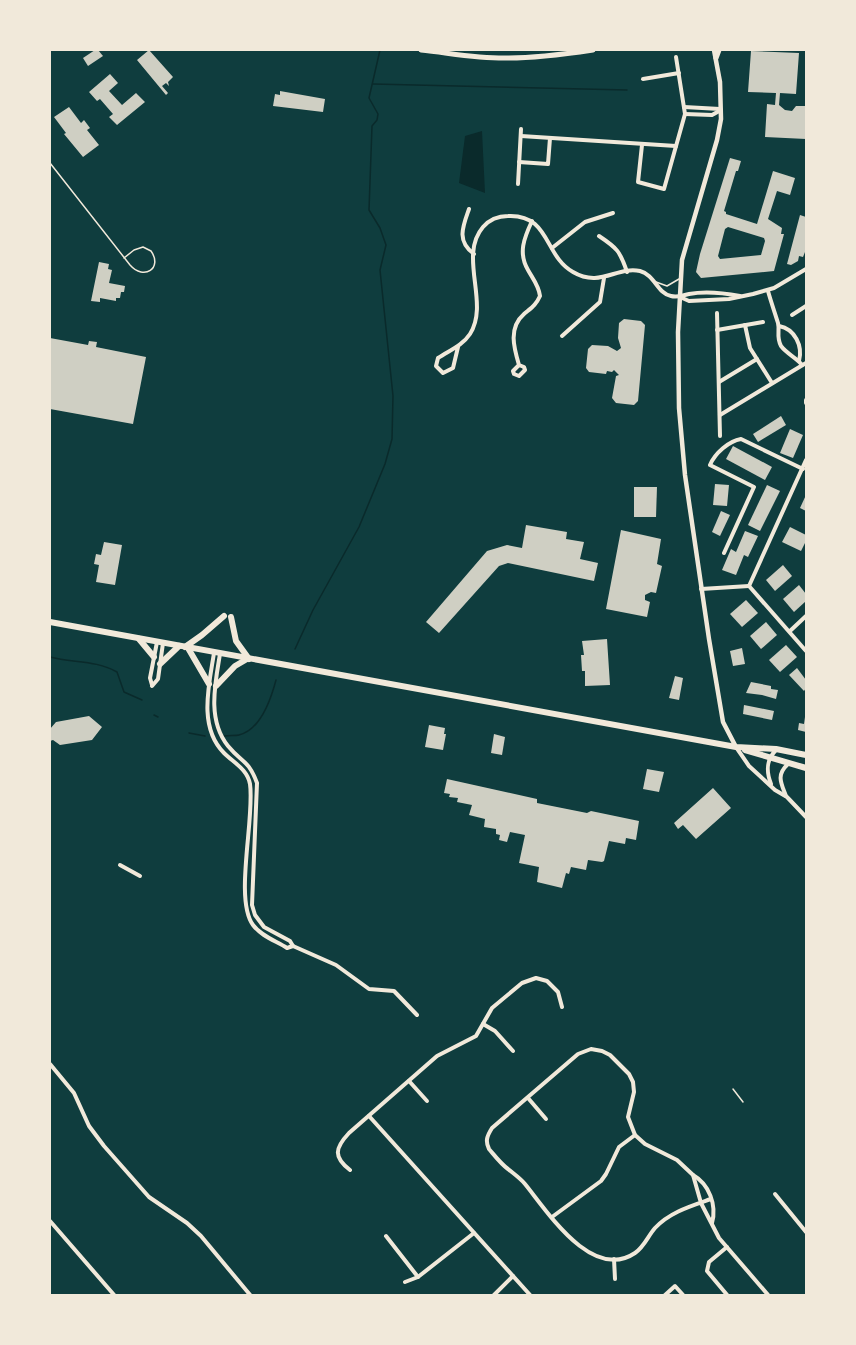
<svg xmlns="http://www.w3.org/2000/svg" width="856" height="1345" viewBox="0 0 856 1345" font-family="'DM Sans',sans-serif">
<style>
.water{fill:#0a2a2b}
.lines{fill:none;stroke-linecap:round;stroke-linejoin:round}
.stream{stroke:#0a2a2b;stroke-width:1.5}
.building{fill:#cfcfc3;fill-rule:evenodd}
.service{stroke:#f1e9da;stroke-width:1.5}
.minor{stroke:#f1e9da;stroke-width:4}
.tertiary{stroke:#f1e9da;stroke-width:4.5}
.secondary{stroke:#f1e9da;stroke-width:5}
.primary{stroke:#f1e9da;stroke-width:6}
</style>
<rect width="100%" height="100%" fill="#0f3d3e"/>
<polygon class="water" points="482,131 485,193 459,183 465,136"/>
<g class="lines">
<g class="stream">
<polyline points="373,84 627,90"/>
<polyline points="295,649 313,610 359,527 385,464 392,439 393,396 380,270 386,245 380,228 369,210 372,126 377,120 378,114 369,98 380,50"/>
<path d="M 50,657 C 73,663 96,660 117,672 L 124,692 L 142,700"/>
<polyline points="154,715 158,717"/>
<polyline points="189,733 205,736"/>
<path d="M 224,736 C 229,735 235,736 239,735 C 260,730 271,699 276,680"/>
</g>
</g>
<g class="building">
<polygon points="95,50 98,50 103,56 88,66 83,58"/>
<polygon points="149,50 173,77 168,82 169,86 166,83 162,86 168,93 166,95 137,60"/>
<polygon points="751,51 799,53 796,94 780,93 779,105 785,110 792,111 796,106 806,106 806,139 765,137 767,104 775,105 776,93 748,92"/>
<polygon points="110,74 118,83 109,91 122,105 136,93 145,102 117,125 109,117 113,114 100,99 97,101 89,92"/>
<polygon points="280,91 325,99 323,112 273,106 275,94 280,95"/>
<polygon points="69,107 81,123 84,120 90,128 87,130 99,145 83,157 64,134 66,133 54,117"/>
<path d="M 730,158 L 741,161 L 738,171 L 736,171 L 724,211 L 726,212 L 726,214 L 757,224 L 773,171 L 795,178 L 790,195 L 777,191 L 768,219 L 782,228 L 781,234 L 784,234 L 774,271 L 701,278 L 696,272 L 700,254 ZM 728,227 L 764,238 L 765,241 L 761,255 L 720,259 L 718,256 L 725,229 Z"/>
<polygon points="800,215 806,217 806,252 805,252 803,257 799,256 798,261 791,265 787,264"/>
<polygon points="99,262 109,264 108,269 112,270 109,283 125,286 124,292 121,292 120,298 116,298 116,301 100,298 100,302 91,301"/>
<polygon points="624,319 641,321 645,325 638,401 634,405 616,403 612,398 616,376 619,375 614,370 612,372 607,371 606,374 589,372 586,368 588,349 592,345 608,346 617,351 621,348 618,338 619,323"/>
<polygon points="50,338 88,345 89,341 97,342 96,347 146,357 133,424 50,409"/>
<polygon points="781,416 786,425 758,442 753,434"/>
<polygon points="790,429 803,435 793,458 780,453"/>
<polygon points="733,446 772,467 765,480 726,459"/>
<polygon points="715,484 729,485 727,506 713,505"/>
<polygon points="767,485 780,491 760,531 748,525"/>
<polygon points="634,487 657,487 656,517 634,517"/>
<polygon points="806,495 806,511 800,508"/>
<polygon points="721,511 730,515 720,536 712,532"/>
<polygon points="526,525 567,532 566,539 584,542 580,559 598,563 594,581 508,563 499,566 439,633 426,622 487,551 507,545 522,548"/>
<polygon points="790,527 806,535 806,541 801,551 782,542"/>
<polygon points="621,530 661,539 657,564 662,566 656,593 651,592 645,595 645,600 650,602 647,617 606,609"/>
<polygon points="745,531 758,536 748,557 744,555 736,575 722,570 731,549 736,552"/>
<polygon points="104,542 122,545 115,585 96,582 99,565 94,564 96,554 101,555"/>
<polygon points="783,565 792,576 775,591 766,580"/>
<polygon points="799,585 806,594 806,601 794,612 783,599"/>
<polygon points="746,600 758,613 742,627 730,614"/>
<polygon points="766,622 777,635 761,649 750,636"/>
<polygon points="607,639 610,685 585,686 585,671 582,671 581,655 584,655 582,641"/>
<polygon points="786,645 797,657 780,672 769,660"/>
<polygon points="742,648 745,664 733,666 730,651"/>
<polygon points="797,668 806,680 806,688 804,691 789,675"/>
<polygon points="675,676 683,678 679,700 669,698"/>
<polygon points="751,682 771,686 771,689 778,690 776,699 762,695 746,693"/>
<polygon points="744,705 774,711 772,720 743,714"/>
<polygon points="89,716 102,727 92,740 60,745 53,740 50,741 50,729 56,722"/>
<polygon points="805,717 806,732 798,730 799,723 804,724"/>
<polygon points="429,725 445,728 444,734 446,734 443,750 425,747"/>
<polygon points="494,734 505,737 502,755 491,753"/>
<polygon points="647,769 664,772 659,792 643,789"/>
<polygon points="447,779 537,799 537,803 587,813 591,811 639,821 636,840 626,838 625,844 609,841 604,861 602,862 588,860 586,870 571,867 569,874 566,873 562,888 537,882 539,867 519,863 525,835 510,832 507,842 499,840 500,835 496,834 496,829 484,827 485,819 469,815 472,805 457,802 458,798 449,797 450,794 444,793"/>
<polygon points="713,788 731,808 696,839 683,825 678,829 674,823"/>
</g>
<g class="lines">
<g class="service">
<path d="M 50,163 L 130,265 C 144,281 163,268 151,251 L 143,247 L 134,250 L 124,258"/>
<polyline points="656,282 667,286 679,279"/>
<polyline points="733,1089 743,1102"/>
</g>
<g class="minor">
<polyline points="643,79 679,73"/>
<polyline points="684,107 720,109"/>
<polyline points="685,114 712,115 721,110"/>
<polyline points="521,136 676,146"/>
<polyline points="642,145 638,182 664,189 685,114 676,57"/>
<polyline points="519,162 548,164 550,138"/>
<polyline points="518,184 521,129"/>
<path d="M 469,209 C 463,226 456,241 474,254"/>
<path d="M 599,236 C 617,248 620,251 627,272"/>
<polyline points="552,248 585,222 613,213"/>
<path d="M 768,291 C 771,302 775,313 778,323 C 780,331 776,337 781,346 C 787,354 797,358 802,365"/>
<polyline points="680,297 689,301 729,299 753,294 774,288 806,269"/>
<polyline points="717,313 720,436"/>
<polyline points="792,315 806,306"/>
<polyline points="745,325 750,348 772,383"/>
<path d="M 779,326 C 795,329 803,346 799,361"/>
<polyline points="717,330 763,322"/>
<polyline points="562,336 600,302 604,278"/>
<path d="M 458,347 L 453,368 L 443,373 L 436,366 L 438,358 C 450,350 462,346 470,334 C 490,303 458,256 483,227 C 490,219 498,216 508,216 C 550,214 544,256 573,272 C 600,288 617,266 640,271 C 655,275 657,293 671,296 C 678,298 683,295 689,294 C 705,291 724,293 740,296"/>
<path d="M 519,365 L 513,371 L 514,374 L 519,376 L 525,370 L 524,367 L 519,365 C 514,348 508,328 524,314 C 531,308 536,305 540,296 C 539,286 533,279 528,270 C 518,253 524,238 532,221"/>
<polyline points="719,382 757,359"/>
<polyline points="806,400 806,403"/>
<polyline points="720,415 806,363"/>
<path d="M 724,553 L 754,487 L 710,465 C 715,453 729,441 741,439 L 803,469"/>
<polyline points="749,586 806,460"/>
<polyline points="749,586 806,651"/>
<polyline points="701,589 749,586"/>
<polyline points="790,631 806,616"/>
<path d="M 214,653 C 209,685 198,727 224,753 C 234,763 247,769 250,784 C 255,818 234,899 253,925 C 261,936 276,941 287,948 L 293,946"/>
<path d="M 220,654 C 215,684 207,720 228,746 C 242,763 248,759 257,783 L 252,905 L 255,915 L 264,927 L 290,941 L 293,946 L 336,965 L 369,989 L 394,991 L 417,1015"/>
<polyline points="152,685 150,678 157,642"/>
<polyline points="152,686 158,679 163,643"/>
<polyline points="736,747 749,766 775,790 787,797 806,817"/>
<path d="M 771,784 C 766,771 766,760 776,750"/>
<path d="M 786,796 C 781,783 776,775 788,764"/>
<polyline points="120,865 140,876"/>
<polyline points="483,1024 495,1031 513,1051"/>
<polyline points="50,1064 74,1093 89,1126 104,1146 149,1197 187,1223 201,1236 251,1296"/>
<polyline points="409,1081 427,1101"/>
<polyline points="528,1098 546,1119"/>
<polyline points="369,1116 531,1296"/>
<path d="M 350,1170 C 333,1157 335,1148 349,1133 L 437,1056 L 476,1036 L 492,1008 L 522,983 L 536,978 L 547,981 L 558,992 L 562,1007"/>
<path d="M 693,1175 C 709,1184 717,1205 712,1223"/>
<polyline points="775,1194 806,1232"/>
<path d="M 711,1199 C 691,1206 670,1212 655,1228 C 648,1236 644,1247 635,1253 C 592,1282 547,1211 525,1184 C 520,1178 514,1174 508,1169 C 501,1164 495,1156 489,1149 C 485,1141 487,1136 492,1128 L 578,1054 L 591,1049 L 602,1051 L 610,1055 L 629,1074 L 633,1082 L 634,1092 L 628,1117 L 635,1135 L 645,1144 L 677,1160 L 693,1175 L 701,1203 L 719,1238 L 769,1296"/>
<polyline points="552,1217 601,1181 606,1174 619,1147 635,1135"/>
<polyline points="50,1221 115,1296"/>
<polyline points="386,1236 418,1277"/>
<polyline points="727,1247 709,1262 707,1271 728,1296"/>
<polyline points="614,1259 615,1279"/>
<polyline points="405,1282 418,1277 474,1233"/>
<polyline points="493,1296 513,1276"/>
<polyline points="664,1296 675,1286 684,1296"/>
</g>
<polyline class="tertiary" points="714,50 720,82 721,119 717,140 682,260 678,332 679,408 685,475 709,639 723,722 736,747"/>
<g class="secondary">
<path d="M 421,50 C 450,53 480,59 509,58 C 537,58 566,54 593,50"/>
<polyline points="716,58 719,50"/>
</g>
<g class="primary">
<polyline points="231,617 236,641 249,659"/>
<polyline points="50,622 736,747 776,749 806,755"/>
<polyline points="139,639 154,657"/>
<polyline points="185,647 202,635 224,616"/>
<polyline points="188,648 209,684"/>
<polyline points="160,664 179,646"/>
<polyline points="216,686 235,666 247,659"/>
<polyline points="745,750 806,768"/>
</g>
</g>
<rect width="856" height="1345" fill="none" stroke="#f1e9da" stroke-width="102"/>
</svg>
